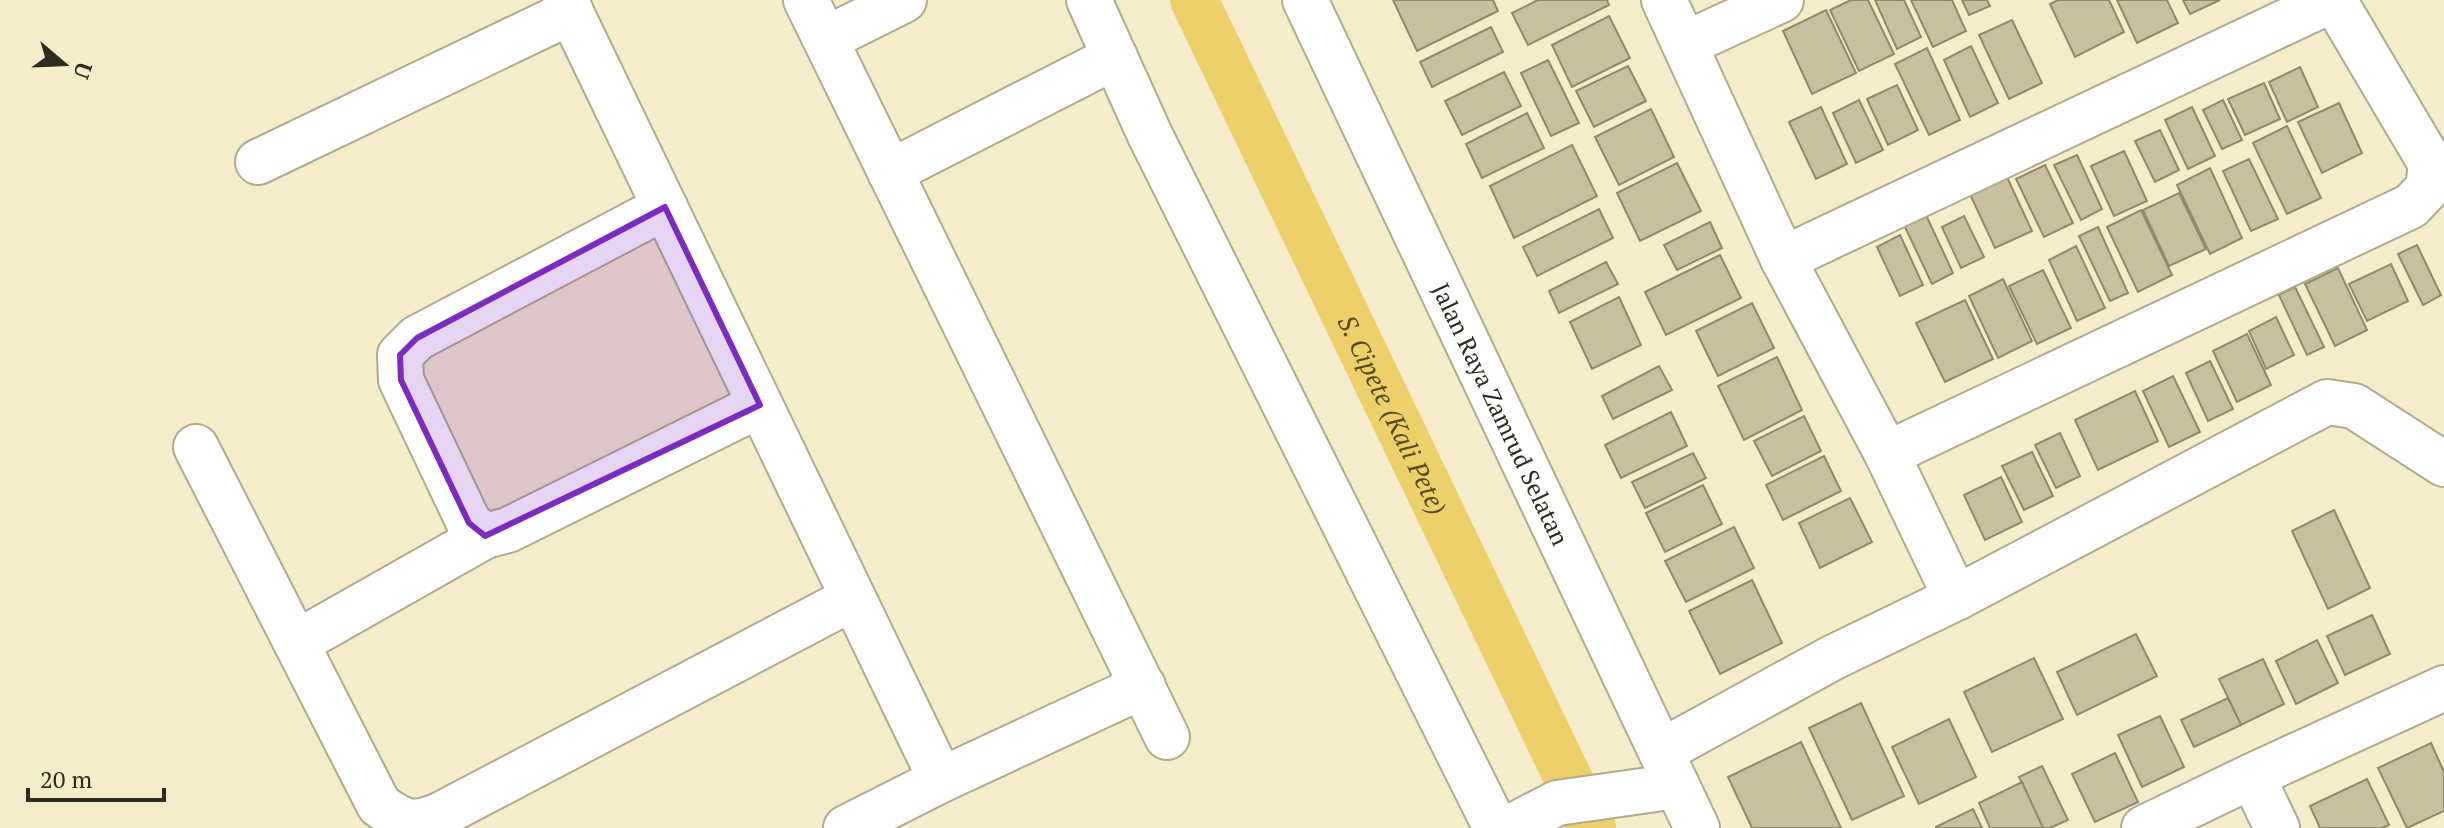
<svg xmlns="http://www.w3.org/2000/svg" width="2444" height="828" font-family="'PT Serif',serif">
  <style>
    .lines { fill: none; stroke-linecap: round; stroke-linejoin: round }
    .canal { stroke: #edd069; stroke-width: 48 }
    .building { fill: #c7bfa0; stroke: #92896c; stroke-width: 2 }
    .minor-casing { stroke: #b3aa8d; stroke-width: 48 }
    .minor { stroke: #fff; stroke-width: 44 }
    .marked { fill: #7b2cbf; fill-opacity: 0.2; stroke: #7b2cbf; stroke-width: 6; stroke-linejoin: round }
    .labels { text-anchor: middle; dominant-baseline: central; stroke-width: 8; stroke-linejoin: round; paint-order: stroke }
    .street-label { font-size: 24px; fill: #2e2b1f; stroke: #f5eccc }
    .water-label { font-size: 26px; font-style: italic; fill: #564a1f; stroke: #f5eccc }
  </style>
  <rect width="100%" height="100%" fill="#f5eccc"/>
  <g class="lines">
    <path class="canal" id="s1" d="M1194,0L1592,828"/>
  </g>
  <g class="building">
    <polygon points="1393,0 1493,0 1498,11 1417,51"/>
    <polygon points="1538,0 1607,0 1609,5 1528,45 1512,13"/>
    <polygon points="1851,0 1868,0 1894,54 1859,71 1830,10"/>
    <polygon points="1875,0 1904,0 1921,37 1897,49"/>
    <polygon points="1911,0 1952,0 1966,31 1933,47"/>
    <polygon points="1962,0 1987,0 1990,6 1969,15"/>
    <polygon points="2058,0 2109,0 2124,32 2075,57 2050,4"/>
    <polygon points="2117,0 2167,0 2178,23 2137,43"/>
    <polygon points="2183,0 2220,0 2190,14"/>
    <polygon points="1826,10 1856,73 1812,94 1783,31"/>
    <polygon points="1609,16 1630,58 1572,87 1552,45"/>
    <polygon points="2012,20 2042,83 2009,99 1979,35"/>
    <polygon points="1491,27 1503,52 1432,87 1420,62"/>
    <polygon points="1971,46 1998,103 1970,117 1944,60"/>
    <polygon points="1927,48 1960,120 1929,135 1895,64"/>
    <polygon points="1548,60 1579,123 1551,136 1521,73"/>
    <polygon points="1628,66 1646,101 1594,127 1576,91"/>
    <polygon points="2300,67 2318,107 2287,122 2269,82"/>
    <polygon points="1504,72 1521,106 1462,135 1445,101"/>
    <polygon points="2264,83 2280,119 2245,135 2228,99"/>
    <polygon points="1897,85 1918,130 1888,145 1867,99"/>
    <polygon points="1859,100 1883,150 1856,163 1833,113"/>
    <polygon points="2223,100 2242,140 2222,149 2203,110"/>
    <polygon points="2339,103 2362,153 2322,173 2298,122"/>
    <polygon points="1821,107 1847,164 1816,179 1789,122"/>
    <polygon points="2192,107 2215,156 2188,169 2165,120"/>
    <polygon points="1651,109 1674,157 1619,185 1595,137"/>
    <polygon points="1527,113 1544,148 1482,178 1466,144"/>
    <polygon points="2287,126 2321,198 2287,214 2253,143"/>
    <polygon points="2160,130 2179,170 2155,182 2135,141"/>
    <polygon points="1572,145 1597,196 1514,238 1490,186"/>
    <polygon points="2124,151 2147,201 2114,216 2091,166"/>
    <polygon points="2077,155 2102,209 2081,220 2054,165"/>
    <polygon points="2249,159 2278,219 2251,231 2223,171"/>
    <polygon points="1677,163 1701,211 1640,241 1617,193"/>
    <polygon points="2045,165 2073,223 2044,237 2016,179"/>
    <polygon points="2210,168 2242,238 2210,254 2177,185"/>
    <polygon points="2006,175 2032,231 1995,248 1969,192"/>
    <polygon points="2179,193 2206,249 2169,266 2143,210"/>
    <polygon points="1599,209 1613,238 1537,276 1523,247"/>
    <polygon points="2141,210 2172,275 2138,292 2107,227"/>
    <polygon points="1926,215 1953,273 1932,284 1904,225"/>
    <polygon points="1964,216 1984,257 1961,268 1942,227"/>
    <polygon points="1710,222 1722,248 1677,270 1664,245"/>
    <polygon points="2098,227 2128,293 2110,301 2079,236"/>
    <polygon points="1900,235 1923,285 1900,296 1877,247"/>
    <polygon points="2417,245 2441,295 2423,305 2398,254"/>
    <polygon points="2076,246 2105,308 2077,321 2049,260"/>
    <polygon points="1720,255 1741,298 1666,335 1645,292"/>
    <polygon points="1606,262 1618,284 1559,313 1549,291"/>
    <polygon points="2391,264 2408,301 2367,321 2349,284"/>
    <polygon points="2338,268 2367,330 2335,346 2305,284"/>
    <polygon points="2043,270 2071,328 2037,344 2009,286"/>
    <polygon points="2003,279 2032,341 1998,358 1969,296"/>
    <polygon points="2295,287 2324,347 2307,355 2279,295"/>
    <polygon points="1619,297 1641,345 1592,369 1570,322"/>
    <polygon points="1965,300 1993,359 1945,382 1916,323"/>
    <polygon points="1752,303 1774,348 1718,376 1696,331"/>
    <polygon points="2276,317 2294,355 2266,369 2249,331"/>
    <polygon points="2247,334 2271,385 2237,402 2213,351"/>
    <polygon points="1777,357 1802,410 1744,440 1718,386"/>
    <polygon points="2210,361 2233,409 2208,421 2186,373"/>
    <polygon points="1659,366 1672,390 1613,419 1602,396"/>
    <polygon points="2173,376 2200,432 2169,447 2143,391"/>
    <polygon points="2135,391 2158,441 2098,470 2075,420"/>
    <polygon points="1671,412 1687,446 1621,478 1605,445"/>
    <polygon points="1804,416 1821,451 1772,476 1754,441"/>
    <polygon points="2060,433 2080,476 2056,488 2035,445"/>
    <polygon points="2032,452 2053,496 2024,510 2002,466"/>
    <polygon points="1693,453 1706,478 1645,508 1632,482"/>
    <polygon points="1824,456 1841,491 1783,520 1766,485"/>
    <polygon points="2001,477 2022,522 1985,540 1964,495"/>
    <polygon points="1703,485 1722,524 1665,552 1646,513"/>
    <polygon points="1850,498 1872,542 1820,568 1799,523"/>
    <polygon points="2334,510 2370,588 2328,609 2292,531"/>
    <polygon points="1734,527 1754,568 1686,602 1665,561"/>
    <polygon points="1752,580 1782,643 1720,674 1689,611"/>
    <polygon points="2372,615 2390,654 2345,675 2327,636"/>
    <polygon points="2136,634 2157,676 2077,715 2057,672"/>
    <polygon points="2317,640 2338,683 2296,704 2276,661"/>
    <polygon points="2034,658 2063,719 1992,752 1964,692"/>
    <polygon points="2263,659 2284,704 2241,725 2219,679"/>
    <polygon points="2228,698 2241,725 2194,747 2181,720"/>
    <polygon points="1861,703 1904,796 1852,820 1809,728"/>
    <polygon points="2160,716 2184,767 2142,787 2118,735"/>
    <polygon points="1949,719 1976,777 1919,804 1892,747"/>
    <polygon points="1801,742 1841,828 1752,828 1728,777"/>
    <polygon points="2431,743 2444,772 2444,811 2407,828 2378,768"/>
    <polygon points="2115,753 2138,802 2095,822 2072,774"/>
    <polygon points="2042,766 2068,820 2050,828 2043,828 2019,777"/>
    <polygon points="2367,779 2389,825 2382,828 2320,828 2310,806"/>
    <polygon points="2022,782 2043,828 1990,828 1979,803"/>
    <polygon points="1973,809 1982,828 1936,828 1936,827"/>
  </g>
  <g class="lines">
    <defs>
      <g id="minor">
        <polyline points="565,0 941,780"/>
        <polyline points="806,0 1167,737"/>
        <polyline points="1089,0 1150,135 1496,828"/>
        <path id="s2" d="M1305,0L1697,828"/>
        <polyline points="1664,0 1783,259 1887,454 1956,598"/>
        <polyline points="826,39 904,0"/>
        <polyline points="1685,44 1781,0"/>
        <polyline points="258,162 571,12"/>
        <polyline points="890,172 1115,57"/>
        <polyline points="665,207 417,338 400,355 401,380 469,523 485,536 508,530 760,405"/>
        <polyline points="1783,259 2332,0"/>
        <path d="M196,447L379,805C404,823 413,827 442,814L853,598"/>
        <polyline points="1887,454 2411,206 2428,188 2431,164 2334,0"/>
        <polyline points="296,643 485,536"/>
        <polyline points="1662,751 1832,658 1956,598 2327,402 2354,406 2444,464"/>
        <polyline points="2252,776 2444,688"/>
        <polyline points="846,828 941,780 1143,686"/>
        <polyline points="1509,828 1557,803 1677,786"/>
        <polyline points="2144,828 2252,776 2277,828"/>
      </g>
    </defs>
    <use href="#minor" class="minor-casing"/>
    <use href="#minor" class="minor"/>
  </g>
  <path class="marked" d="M665,207L760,405L485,536L469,523L401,380L400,355L417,338Z"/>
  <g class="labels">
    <g class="street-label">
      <text stroke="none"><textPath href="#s2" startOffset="458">Jalan Raya Zamrud Selatan</textPath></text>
    </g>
    <g class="water-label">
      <text stroke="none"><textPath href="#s1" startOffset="460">S. Cipete (Kali Pete)</textPath></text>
    </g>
  </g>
  <g transform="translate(64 64) rotate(109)" stroke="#f5eccc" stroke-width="6" paint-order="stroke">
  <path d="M0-6L14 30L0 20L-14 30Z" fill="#2e2b1f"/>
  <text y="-12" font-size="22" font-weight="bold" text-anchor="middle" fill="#2e2b1f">U</text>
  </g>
  <path d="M28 788v12h136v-12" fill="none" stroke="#2e2b1f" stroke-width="4"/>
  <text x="40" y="788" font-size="24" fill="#2e2b1f" stroke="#f5eccc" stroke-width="6" paint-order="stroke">20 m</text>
</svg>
